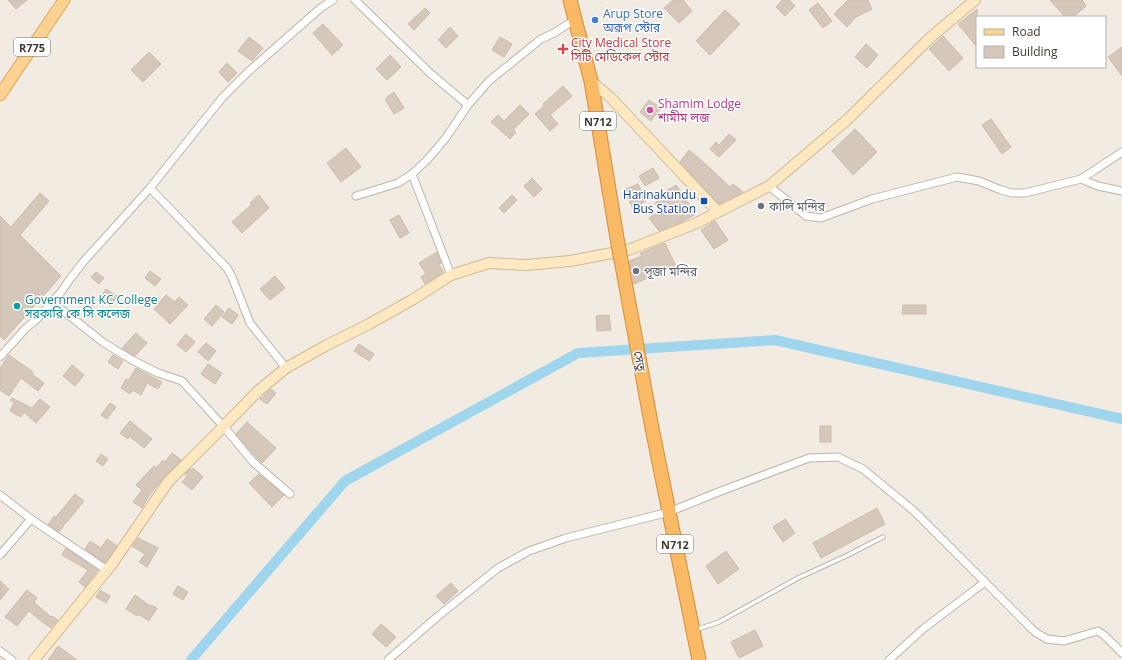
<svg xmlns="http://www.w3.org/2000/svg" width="1122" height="660" font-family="'Open Sans','Noto Sans Bengali',sans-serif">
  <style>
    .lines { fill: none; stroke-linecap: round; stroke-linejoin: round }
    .canal { stroke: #9fd5ed; stroke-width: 10 }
    .building { fill: #d5c8bb; stroke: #ccbcac }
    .lane-casing { stroke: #beb5a9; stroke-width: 5.5 }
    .street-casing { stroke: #beb5a9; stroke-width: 9 }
    .secondary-casing { stroke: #d0ba93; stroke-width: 12 }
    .primary-casing { stroke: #dfad62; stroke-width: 13 }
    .highway-casing { stroke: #d78c36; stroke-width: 15 }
    .lane { stroke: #fff; stroke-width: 3.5 }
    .street { stroke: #fff; stroke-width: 7 }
    .secondary { stroke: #fde8c1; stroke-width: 10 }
    .primary { stroke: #fbd291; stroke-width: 11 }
    .highway { stroke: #f9b965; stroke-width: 13 }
    .highway-bridge-casing { stroke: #d78c36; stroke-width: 15; stroke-linecap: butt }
    .highway-bridge { stroke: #f9b965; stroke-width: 13 }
    .shop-dot { fill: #3f7fe0; stroke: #fff; stroke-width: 1.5 }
    .health-dot { fill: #e0444e; stroke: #fff; stroke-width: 1.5 }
    .hotel-dot { fill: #d1479c; stroke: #fff; stroke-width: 1.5 }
    .transit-dot { fill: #1a4fb4; stroke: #fff; stroke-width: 1.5 }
    .worship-dot { fill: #6b7280; stroke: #fff; stroke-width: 1.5 }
    .culture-dot { fill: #0f9aa8; stroke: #fff; stroke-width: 1.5 }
    .labels { text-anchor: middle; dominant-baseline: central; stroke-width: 3; stroke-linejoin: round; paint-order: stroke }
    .shield { fill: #fff; stroke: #7b7670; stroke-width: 1 }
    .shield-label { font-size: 11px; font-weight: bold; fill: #423b33 }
    .shop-label { font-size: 12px; fill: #366cbe; stroke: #fff; text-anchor: start }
    .health-label { font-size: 12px; fill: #be3a42; stroke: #fff; text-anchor: start }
    .hotel-label { font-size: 12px; fill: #b23c85; stroke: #fff; text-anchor: start }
    .transit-label { font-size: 12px; fill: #164399; stroke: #fff; text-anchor: end }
    .worship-label { font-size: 12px; fill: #5b616d; stroke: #fff; text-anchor: start }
    .culture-label { font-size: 12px; fill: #0d838f; stroke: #fff; text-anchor: start }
    .street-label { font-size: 12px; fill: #423b33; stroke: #fff }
  </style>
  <rect width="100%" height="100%" fill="#f1ebe2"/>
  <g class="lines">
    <polyline class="canal" points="191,660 345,481 578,353 775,340 1122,419"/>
  </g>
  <g class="building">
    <polygon points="8,0 27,0 16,9"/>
    <polygon points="673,0 683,0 692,11 679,23 664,8"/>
    <polygon points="782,0 789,0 795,6 785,16 776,7"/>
    <polygon points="848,0 868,0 872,9 856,17 847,27 834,14"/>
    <polygon points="1050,0 1082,0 1086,6 1073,17 1065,17"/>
    <polygon points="818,3 832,21 823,28 809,10"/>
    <polygon points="425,8 430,13 414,30 408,24"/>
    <polygon points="977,9 977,47 958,24"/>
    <polygon points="725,10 740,24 710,55 696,41"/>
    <polygon points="323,24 343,45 332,55 313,33"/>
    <polygon points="450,27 458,36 446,48 438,40"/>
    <polygon points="943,36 963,58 949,71 929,49"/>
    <polygon points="249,37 263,48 252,61 238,51"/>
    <polygon points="500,37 512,44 504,57 492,50"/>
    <polygon points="866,44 878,55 867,68 855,57"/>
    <polygon points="1122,47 1122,76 1108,57"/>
    <polygon points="149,52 161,64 143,82 131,70"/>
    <polygon points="390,55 401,67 387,80 376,69"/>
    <polygon points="227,63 237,73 228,82 219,72"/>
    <polygon points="563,86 572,96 550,115 558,124 550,131 535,114 544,106 543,104"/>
    <polygon points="394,92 404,108 394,114 386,101 386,98"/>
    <polygon points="649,100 661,108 651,121 640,112"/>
    <polygon points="520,105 529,114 513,130 516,132 510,139 491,122 498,115 504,121"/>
    <polygon points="991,119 1011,147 1002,154 982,125"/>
    <polygon points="855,129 877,152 853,175 832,151"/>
    <polygon points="729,134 736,140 719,157 710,149 716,142 719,145"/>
    <polygon points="346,148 361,167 341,182 327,163"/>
    <polygon points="689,150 701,160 730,187 733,184 743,192 719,204 680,162"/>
    <polygon points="653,168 659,178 645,186 639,176"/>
    <polygon points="532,178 542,189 534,197 524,186"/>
    <polygon points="638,184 646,201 633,208 624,190"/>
    <polygon points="676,185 696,214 680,223 659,231 649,218 660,211 655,203 668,194 666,191"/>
    <polygon points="40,193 49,201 20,235 61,276 4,340 0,336 0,216 11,227"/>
    <polygon points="259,195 269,208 242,233 232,222 252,204 250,203"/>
    <polygon points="512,195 517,200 504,213 499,208"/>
    <polygon points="399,215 409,233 400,238 390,220"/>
    <polygon points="715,221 728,240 714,249 701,230"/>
    <polygon points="665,243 676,266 634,284 629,261 642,256 640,253"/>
    <polygon points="437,252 441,263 439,264 443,272 425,284 421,277 426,274 419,263"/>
    <polygon points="150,271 161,279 155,286 145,278"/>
    <polygon points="96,272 104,278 99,284 91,277"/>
    <polygon points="275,276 285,288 270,300 260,289"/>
    <polygon points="106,289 117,296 111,306 100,298"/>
    <polygon points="166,295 175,302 179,297 188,305 170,324 154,309"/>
    <polygon points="216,305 224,312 212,326 204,319"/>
    <polygon points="903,305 926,305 926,314 902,314"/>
    <polygon points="229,308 238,315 232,324 222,317"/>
    <polygon points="609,315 611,330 597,331 596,316"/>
    <polygon points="136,333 147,343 135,356 122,348"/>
    <polygon points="186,334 195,342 186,352 177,345"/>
    <polygon points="206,343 216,351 208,361 198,352"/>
    <polygon points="359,344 374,354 369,361 354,351"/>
    <polygon points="9,355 33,372 32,374 44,383 38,391 21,378 9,396 0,390 0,368"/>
    <polygon points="113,355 123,361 118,369 108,362"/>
    <polygon points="208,364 222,373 215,384 201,374"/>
    <polygon points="72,365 84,375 75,386 63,376"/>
    <polygon points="136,368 162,382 158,389 147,383 141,395 132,390 130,394 121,388 126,379 129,380"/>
    <polygon points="271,389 276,393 267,404 260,399"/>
    <polygon points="12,398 32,408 40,399 50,407 36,423 24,412 21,417 10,411 14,403 10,400"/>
    <polygon points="110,403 116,407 107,419 101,415"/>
    <polygon points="130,421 152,439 144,448 129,436 128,439 120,433"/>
    <polygon points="247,422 276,448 262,463 257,458 236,434"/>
    <rect x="820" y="426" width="11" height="16"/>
    <polygon points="172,453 181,460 163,478 148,497 142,508 133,502 142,490 136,485 154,466 156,468 163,460 165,462"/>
    <polygon points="101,454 108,459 103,466 96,461"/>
    <polygon points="193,468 203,477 192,490 182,482 187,476 185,474 190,469 192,470"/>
    <polygon points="259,474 284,495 272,507 249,483"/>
    <polygon points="75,494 84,501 67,522 66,522 59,532 48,525 54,516 56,517"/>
    <polygon points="877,508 885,524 821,558 813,543"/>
    <polygon points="785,519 795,533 783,542 773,527"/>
    <polygon points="138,538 158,548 147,567 139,562 145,554 132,546"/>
    <polygon points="107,539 117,546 105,563 85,549 90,541 101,548"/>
    <polygon points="66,548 98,570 85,587 79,582 88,570 62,555"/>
    <polygon points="726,551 739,569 718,584 706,566"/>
    <polygon points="0,581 9,589 0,600"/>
    <polygon points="451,583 458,591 444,604 436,596"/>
    <polygon points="178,586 188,592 183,600 173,594"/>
    <polygon points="27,590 37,598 34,602 51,617 52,616 58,620 51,628 41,621 29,611 17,626 5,617"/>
    <polygon points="100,590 110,596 106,603 96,597"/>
    <polygon points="135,595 150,606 151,605 157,608 149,621 138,614 137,616 126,609"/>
    <polygon points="381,624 396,637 386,647 372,634"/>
    <polygon points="755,630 763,646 739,658 731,642"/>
    <polygon points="58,646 77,660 48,660"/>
  </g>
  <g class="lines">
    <defs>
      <polyline id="lane" points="695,630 719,622 798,578 846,556 883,537"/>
      <g id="street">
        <polyline points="355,0 430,73 468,105"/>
        <polyline points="412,174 451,275"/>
        <polyline points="1081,179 1098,186 1122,191"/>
        <polyline points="769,186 806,216 821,218 872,199 957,177 979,181 1001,190 1012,193 1025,193 1081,179 1122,152"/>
        <polyline points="150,188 227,268 232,277 250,323 286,368"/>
        <polyline points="356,196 398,183 412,174 427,160 445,139 468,105 489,81 541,39 554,33 568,24 575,21"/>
        <polyline points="52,302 61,292 70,279 84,261 150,188 222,98 249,71 307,20 322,7 333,0"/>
        <polyline points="0,357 25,329 37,319 52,302 104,343 132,360 158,373 182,381 224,427 253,462 290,494"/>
        <polyline points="0,495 31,519 107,570"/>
        <polyline points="0,555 31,519"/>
        <polyline points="0,651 12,660"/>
        <polyline points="388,660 437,617 498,568 529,551 566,538 669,512 721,491 809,458 838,457 863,469 915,512 1035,632 1047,639 1064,641 1098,631 1105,636 1122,653"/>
        <polyline points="889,660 923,629 985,582"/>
      </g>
      <g id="secondary">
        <polyline points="591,81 611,98 718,212 769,186 848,119 931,37 975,0"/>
        <polyline points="34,660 112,564 168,482 222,428 258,391 286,368 325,346 369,324 412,300 451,275 489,263 526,265 570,261 628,250 697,223 718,212"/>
      </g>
      <polyline id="primary" points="0,95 64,0"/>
      <g id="highway">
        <polyline points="570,0 591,81 618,244"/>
        <polyline points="621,260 652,428 699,660"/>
      </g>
    </defs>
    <use href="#lane" class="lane-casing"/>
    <use href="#street" class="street-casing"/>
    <use href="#secondary" class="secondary-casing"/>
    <use href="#primary" class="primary-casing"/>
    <use href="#highway" class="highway-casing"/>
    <use href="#lane" class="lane"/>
    <use href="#street" class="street"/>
    <use href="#secondary" class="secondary"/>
    <use href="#primary" class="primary"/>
    <use href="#highway" class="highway"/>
    <defs>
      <polyline id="highway-bridge" points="618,244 621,260"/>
    </defs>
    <use href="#highway-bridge" class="highway-bridge-casing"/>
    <use href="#highway-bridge" class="highway-bridge"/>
  </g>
  <circle class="shop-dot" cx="595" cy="20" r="4"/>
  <path class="health-dot" d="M561 43h4v4h4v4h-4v4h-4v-4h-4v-4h4z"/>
  <circle class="hotel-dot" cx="650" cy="110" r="4"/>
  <rect class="transit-dot" x="700" y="197" width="8" height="8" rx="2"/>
  <g class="worship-dot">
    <circle cx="761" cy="206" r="4"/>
    <circle cx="636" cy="271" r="4"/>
  </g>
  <circle class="culture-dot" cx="17" cy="306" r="4"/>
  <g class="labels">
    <g class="shield">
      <rect x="14" y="38" width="36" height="18" rx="3"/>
      <rect x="580" y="112" width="36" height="18" rx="3"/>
      <rect x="657" y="535" width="36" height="18" rx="3"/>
    </g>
    <g class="shield-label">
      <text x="32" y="47">R775</text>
      <text x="598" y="121">N712</text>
      <text x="675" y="544">N712</text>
    </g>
    <g class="shop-label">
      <text x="603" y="13">Arup Store<tspan x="603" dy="14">অরূপ স্টোর</tspan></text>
    </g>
    <g class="health-label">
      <text x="571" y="42">City Medical Store<tspan x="571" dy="14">সিটি মেডিকেল স্টোর</tspan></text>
    </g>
    <g class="hotel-label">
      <text x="658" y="103">Shamim Lodge<tspan x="658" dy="14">শামীম লজ</tspan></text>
    </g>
    <g class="transit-label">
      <text x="696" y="194">Harinakundu<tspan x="696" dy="14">Bus Station</tspan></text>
    </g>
    <g class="worship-label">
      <text x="769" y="206">কালি মন্দির</text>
      <text x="644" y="271">পূজা মন্দির</text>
    </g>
    <g class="culture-label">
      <text x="25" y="299">Government KC College<tspan x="25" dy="14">সরকারি কে সি কলেজ</tspan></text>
    </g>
    <g class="street-label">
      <text transform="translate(640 361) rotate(80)">সেতু</text>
    </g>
  </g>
  <rect x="976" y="16" width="130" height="52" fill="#ffffff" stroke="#b3b1ad"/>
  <rect x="984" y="29" width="20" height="6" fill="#fbd291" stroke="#b3b1ad"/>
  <text x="1012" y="36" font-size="12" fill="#423b33">Road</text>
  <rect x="984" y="46" width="20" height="12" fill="#d5c8bb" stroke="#b3b1ad"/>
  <text x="1012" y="56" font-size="12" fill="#423b33">Building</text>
</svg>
